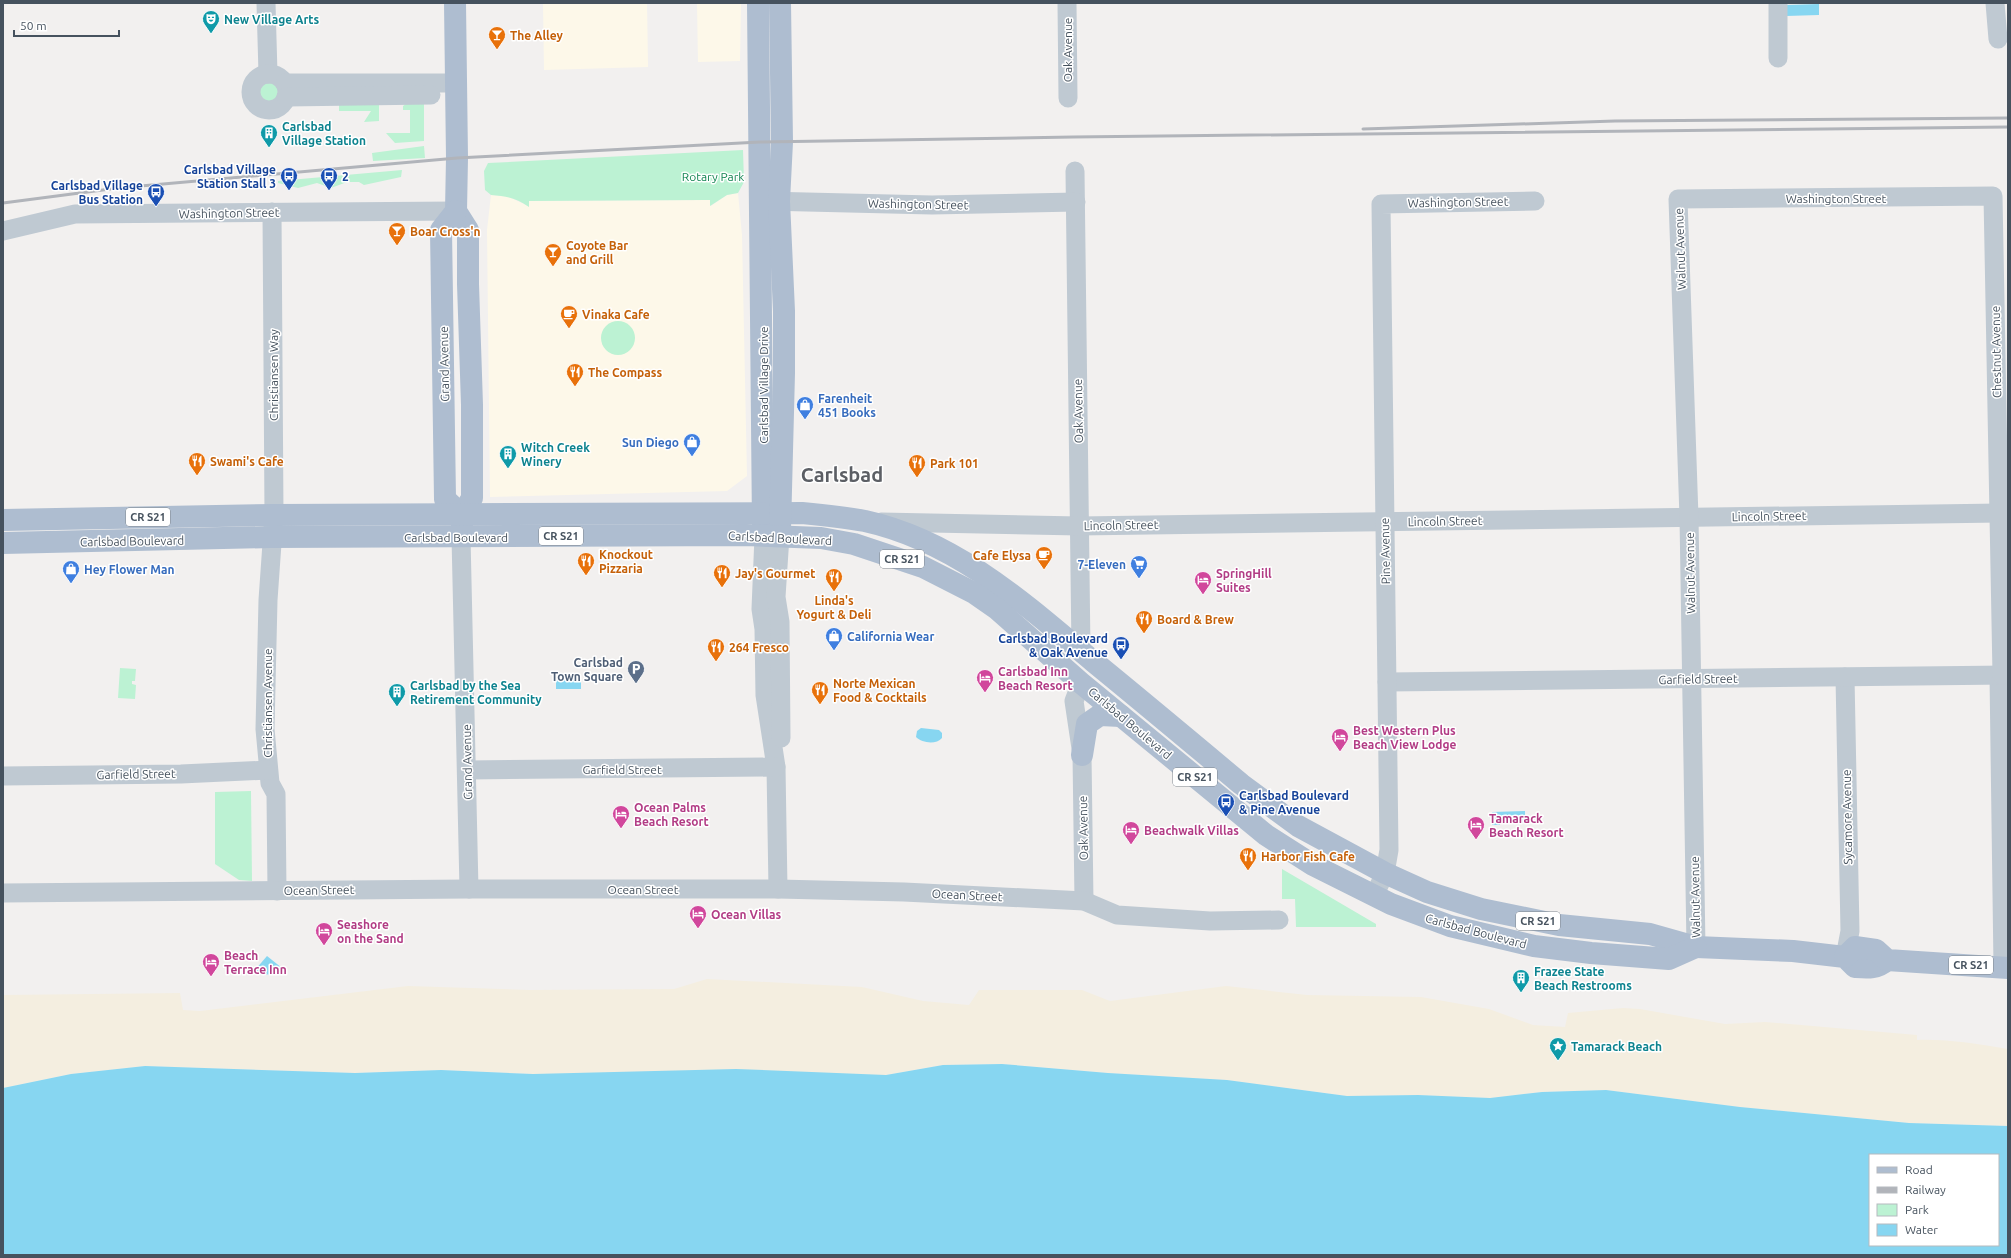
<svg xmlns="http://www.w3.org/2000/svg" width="2011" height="1258" font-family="Ubuntu,sans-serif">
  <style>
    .commercial { fill: #fdf8e9 }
    .green { fill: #bcf2d3 }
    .sand { fill: #f4eee0 }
    .water { fill: #87d6f1; fill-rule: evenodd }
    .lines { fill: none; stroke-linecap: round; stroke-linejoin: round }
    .minor { stroke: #bfc9d2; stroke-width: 19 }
    .major { stroke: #aebdd0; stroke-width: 22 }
    .rail { stroke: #b1b4ba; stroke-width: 3 }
    .labels { text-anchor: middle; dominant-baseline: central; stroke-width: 3; stroke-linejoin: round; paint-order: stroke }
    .shield { fill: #fff; stroke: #7e868e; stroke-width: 1 }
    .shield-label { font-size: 11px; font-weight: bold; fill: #46525e }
    .culture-label { font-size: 12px; font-weight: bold; fill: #0d838f; stroke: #fff; text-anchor: start }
    .food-label { font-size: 12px; font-weight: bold; fill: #c56008; stroke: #fff; text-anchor: start }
    .street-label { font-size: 12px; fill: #46525e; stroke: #fff }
    .transit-label { font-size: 12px; font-weight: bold; fill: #164399; stroke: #fff; text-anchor: end }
    .park-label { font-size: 12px; fill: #128451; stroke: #fff }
    .shop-label { font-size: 12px; font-weight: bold; fill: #366cbe; stroke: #fff; text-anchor: start }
    .hotel-label { font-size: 12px; font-weight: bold; fill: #b23c85; stroke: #fff; text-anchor: start }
    .service-label { font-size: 12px; font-weight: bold; fill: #4e5e75; stroke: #fff; text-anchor: end }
    .town-label { font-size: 20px; font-weight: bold; fill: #5c5f65; stroke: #fff }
  </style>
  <rect width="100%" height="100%" fill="#f2f0ef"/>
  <g class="commercial">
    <polygon points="543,3 647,3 648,67 544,70"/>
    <polygon points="697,3 741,3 740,61 698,62"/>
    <polygon points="738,193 742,235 747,476 727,491 490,497 487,230 491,195 507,196 528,206 529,201 706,200 710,200 711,206 727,195"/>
  </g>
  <g class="green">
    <circle cx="269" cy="92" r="10"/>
    <polygon points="406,104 424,104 424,141 395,143 386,133 410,133 410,110 403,110 403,106"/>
    <polygon points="339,105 379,105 379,121 364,122 371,111 339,111"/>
    <polygon points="424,146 425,158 373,161 372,153"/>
    <path d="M743,150L744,182L738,193L727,195L710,206V200H706L529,201V207C516,198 506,196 491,195L485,190L484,171L488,163Z"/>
    <polygon points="402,170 401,177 364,185 359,182 347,182 331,188 317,183 298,188 278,183 278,181"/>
    <circle cx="618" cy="338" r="17"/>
    <polygon points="120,668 136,669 135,681 132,681 132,684 136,685 135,699 118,698"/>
    <polygon points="251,791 252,881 239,880 215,864 215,792"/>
    <polygon points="1282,869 1376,924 1376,927 1296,927 1295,899 1282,899"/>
  </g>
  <path class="sand" d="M707,979L862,987L923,1001L969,1005L979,990H1082L1110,1001L1226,986L1307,995L1421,997L1489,1009L1533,1025L1565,1027L1568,1013L1623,1008L1640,1009L1725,1024L1765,1022L1917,1035V1040C1948,1039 1977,1044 2008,1049V1126L1909,1123L1740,1107L1606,1090L1542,1092L1490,1098L1418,1095L1347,1096L1227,1080L1108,1073L1002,1064L943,1065L886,1075L533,1074L441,1070L355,1073L145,1066L71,1074L3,1088V995L180,993L183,1010L200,1011L408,986L529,990L674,989Z"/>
  <g class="water">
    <polygon points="1819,4 1819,15 1786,16 1786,5"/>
    <rect x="556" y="676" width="25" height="13"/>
    <path d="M921,728L939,730L942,733V738C936,745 922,743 916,737L917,731Z"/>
    <polygon points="1525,811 1525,823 1500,823 1500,825 1492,825 1492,812"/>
    <polygon points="267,956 282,968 277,974 255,975 255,970"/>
    <path d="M1002,1064L1108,1073L1227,1080L1347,1096L1418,1095L1490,1098L1542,1092L1606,1090L1740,1107L1909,1123L2008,1126V1255H3V1088L71,1074L145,1066L355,1073L441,1070L533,1074L736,1069L886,1075L943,1065ZM1870,1155H1998V1245H1870Z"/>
  </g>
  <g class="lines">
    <g class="minor">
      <polyline points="266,3 268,74"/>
      <polyline points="1067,3 1068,98"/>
      <polyline points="1778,3 1778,58"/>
      <polyline points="1995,3 1998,39"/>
      <circle cx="269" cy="92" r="18"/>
      <polyline points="285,83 455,83"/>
      <polyline points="286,97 431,95"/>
      <polyline points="1075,171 1081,651"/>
      <polyline points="765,201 932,205 1076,202"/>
      <polyline points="272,212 274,515 268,600 265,729 270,783 276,794 277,891"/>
      <polyline points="3,231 75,214 456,211"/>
      <polyline points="881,522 1079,526 2000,513"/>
      <polyline points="764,536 761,609 764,629 765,695 776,767 778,889"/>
      <polyline points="780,536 776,597 780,622 781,738"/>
      <polyline points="461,537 469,889"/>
      <polyline points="1999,675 2003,967"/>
      <polyline points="1845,677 1850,931 1845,957"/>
      <polyline points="1387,682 2008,675"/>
      <polyline points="1081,683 1074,701 1082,755 1084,901"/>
      <polyline points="467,770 776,767"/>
      <polyline points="3,776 181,774 268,770"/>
      <polyline points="3,893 469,889 778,889 904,892 1084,901 1117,915 1210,921 1279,920"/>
      <polyline points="1374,896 1385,873 1389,850 1381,204 1535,201"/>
      <polyline points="1696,947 1689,517 1678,199 1993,196 2002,675"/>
    </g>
    <g class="major">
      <polyline points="455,3 457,158 456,211 468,230 468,284 472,405 472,498 462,515 462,526"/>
      <polyline points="758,3 763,528"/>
      <path d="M456,211L441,230C443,320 443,409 445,499L462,515"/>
      <path d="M3,520L274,515L802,513C823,515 844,517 865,521C956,541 1025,604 1094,662C1143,702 1192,743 1241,784L1298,826L1385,873L1427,892L1481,909L1559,925L1650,934L1696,947L1793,951L1845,957L1855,967C1868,968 1877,969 1887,960"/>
      <polyline points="780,529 784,373 784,311 779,201 782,142 780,3"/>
      <polyline points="3,543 271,537 746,535 821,538 854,544 923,567 974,593 997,609 1081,683 1266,835 1313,865 1391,904 1450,926 1534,946 1591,953 1669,959 1696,947"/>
      <polyline points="1082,755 1087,724 1100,715 1121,716"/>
      <polyline points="1845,957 1855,947 1876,950 1887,960 2008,968"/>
    </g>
    <g class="rail">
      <polyline points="1363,129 1615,121 2008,118"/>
      <polyline points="3,203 118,188 457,158 760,142 1073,137 2008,127"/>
    </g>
  </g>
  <defs>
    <symbol id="theatre-pin" viewBox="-11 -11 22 30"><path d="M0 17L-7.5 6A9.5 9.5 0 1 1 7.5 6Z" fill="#0f9aa8" stroke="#fff"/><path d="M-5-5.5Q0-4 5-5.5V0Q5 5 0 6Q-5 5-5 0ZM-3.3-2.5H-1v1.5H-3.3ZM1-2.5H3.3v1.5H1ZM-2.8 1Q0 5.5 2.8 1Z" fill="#fff"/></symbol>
    <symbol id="bar-pin" viewBox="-11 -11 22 30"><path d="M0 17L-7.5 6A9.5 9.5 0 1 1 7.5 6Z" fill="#e8710a" stroke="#fff"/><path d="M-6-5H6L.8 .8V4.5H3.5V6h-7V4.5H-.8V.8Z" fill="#fff"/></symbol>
    <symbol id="building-pin" viewBox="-11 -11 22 30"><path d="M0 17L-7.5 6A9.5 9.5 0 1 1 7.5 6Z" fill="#0f9aa8" stroke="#fff"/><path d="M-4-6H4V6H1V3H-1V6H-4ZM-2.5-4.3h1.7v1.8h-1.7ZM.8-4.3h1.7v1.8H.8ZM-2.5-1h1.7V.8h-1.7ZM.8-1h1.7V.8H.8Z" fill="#fff"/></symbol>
    <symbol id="bus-pin" viewBox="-11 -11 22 30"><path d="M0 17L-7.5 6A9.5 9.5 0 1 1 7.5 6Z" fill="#1a4fb4" stroke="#fff"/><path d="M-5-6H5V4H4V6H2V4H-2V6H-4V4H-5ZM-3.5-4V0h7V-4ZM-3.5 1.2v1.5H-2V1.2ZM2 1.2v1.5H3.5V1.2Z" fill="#fff"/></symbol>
    <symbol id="cafe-pin" viewBox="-11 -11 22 30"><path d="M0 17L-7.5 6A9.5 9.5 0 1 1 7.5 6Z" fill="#e8710a" stroke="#fff"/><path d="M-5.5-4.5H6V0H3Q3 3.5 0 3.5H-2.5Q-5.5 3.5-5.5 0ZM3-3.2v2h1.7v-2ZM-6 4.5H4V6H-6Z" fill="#fff"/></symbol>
    <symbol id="restaurant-pin" viewBox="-11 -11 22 30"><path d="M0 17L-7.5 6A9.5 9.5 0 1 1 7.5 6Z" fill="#e8710a" stroke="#fff"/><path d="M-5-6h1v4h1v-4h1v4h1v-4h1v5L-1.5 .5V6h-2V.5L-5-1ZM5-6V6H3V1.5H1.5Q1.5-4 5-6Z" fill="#fff"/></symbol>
    <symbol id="shop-pin" viewBox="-11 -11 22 30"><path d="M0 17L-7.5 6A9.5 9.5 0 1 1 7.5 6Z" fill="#3f7fe0" stroke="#fff"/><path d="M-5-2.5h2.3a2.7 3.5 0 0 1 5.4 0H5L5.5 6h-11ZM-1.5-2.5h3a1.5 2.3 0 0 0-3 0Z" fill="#fff"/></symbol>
    <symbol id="supermarket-pin" viewBox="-11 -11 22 30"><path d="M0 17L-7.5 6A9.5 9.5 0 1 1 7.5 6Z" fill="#3f7fe0" stroke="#fff"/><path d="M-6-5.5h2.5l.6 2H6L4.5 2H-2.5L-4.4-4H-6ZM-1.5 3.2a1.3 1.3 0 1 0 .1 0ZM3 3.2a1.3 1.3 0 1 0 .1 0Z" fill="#fff"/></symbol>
    <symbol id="hotel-pin" viewBox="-11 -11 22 30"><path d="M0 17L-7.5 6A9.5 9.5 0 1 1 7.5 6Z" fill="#d1479c" stroke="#fff"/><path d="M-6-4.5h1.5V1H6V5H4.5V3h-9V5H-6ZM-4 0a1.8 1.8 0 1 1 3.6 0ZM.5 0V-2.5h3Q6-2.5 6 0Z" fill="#fff"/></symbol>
    <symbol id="parking-pin" viewBox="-11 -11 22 30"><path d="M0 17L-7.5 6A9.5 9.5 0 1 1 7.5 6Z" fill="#5c6f8a" stroke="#fff"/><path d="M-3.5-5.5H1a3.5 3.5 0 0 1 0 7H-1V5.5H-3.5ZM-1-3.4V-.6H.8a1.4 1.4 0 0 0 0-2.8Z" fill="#fff"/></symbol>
    <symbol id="sight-pin" viewBox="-11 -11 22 30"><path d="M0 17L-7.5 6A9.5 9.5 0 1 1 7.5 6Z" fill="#0f9aa8" stroke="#fff"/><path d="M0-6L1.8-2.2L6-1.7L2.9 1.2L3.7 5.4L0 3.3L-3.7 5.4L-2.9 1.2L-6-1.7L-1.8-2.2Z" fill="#fff"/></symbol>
  </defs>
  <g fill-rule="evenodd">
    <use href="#theatre-pin" x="201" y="9" width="20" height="27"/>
    <use href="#bar-pin" x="487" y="25" width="20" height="27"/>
    <use href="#building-pin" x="259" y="123" width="20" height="27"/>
    <use href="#bus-pin" x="279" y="166" width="20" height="27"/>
    <use href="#bus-pin" x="319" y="166" width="20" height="27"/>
    <use href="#bus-pin" x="146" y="182" width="20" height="27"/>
    <use href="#bar-pin" x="387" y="221" width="20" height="27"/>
    <use href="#bar-pin" x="543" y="242" width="20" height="27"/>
    <use href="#cafe-pin" x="559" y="304" width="20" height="27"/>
    <use href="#restaurant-pin" x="565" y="362" width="20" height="27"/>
    <use href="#shop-pin" x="795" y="395" width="20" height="27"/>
    <use href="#shop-pin" x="682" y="432" width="20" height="27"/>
    <use href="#building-pin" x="498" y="444" width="20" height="27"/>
    <use href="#restaurant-pin" x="187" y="451" width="20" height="27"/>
    <use href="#restaurant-pin" x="907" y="453" width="20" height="27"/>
    <use href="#cafe-pin" x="1034" y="545" width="20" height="27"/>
    <use href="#restaurant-pin" x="576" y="551" width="20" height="27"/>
    <use href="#supermarket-pin" x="1129" y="554" width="20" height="27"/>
    <use href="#shop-pin" x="61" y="559" width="20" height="27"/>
    <use href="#restaurant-pin" x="712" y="563" width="20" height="27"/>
    <use href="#restaurant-pin" x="824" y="567" width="20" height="27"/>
    <use href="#hotel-pin" x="1193" y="570" width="20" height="27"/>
    <use href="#restaurant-pin" x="1134" y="609" width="20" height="27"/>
    <use href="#shop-pin" x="824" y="626" width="20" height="27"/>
    <use href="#bus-pin" x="1111" y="635" width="20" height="27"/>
    <use href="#restaurant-pin" x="706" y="637" width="20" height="27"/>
    <use href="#parking-pin" x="626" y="659" width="20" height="27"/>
    <use href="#hotel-pin" x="975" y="668" width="20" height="27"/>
    <use href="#restaurant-pin" x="810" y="680" width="20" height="27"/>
    <use href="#building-pin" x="387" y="682" width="20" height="27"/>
    <use href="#hotel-pin" x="1330" y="727" width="20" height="27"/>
    <use href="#bus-pin" x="1216" y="792" width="20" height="27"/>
    <use href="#hotel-pin" x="611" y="804" width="20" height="27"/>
    <use href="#hotel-pin" x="1466" y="815" width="20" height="27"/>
    <use href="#hotel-pin" x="1121" y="820" width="20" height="27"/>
    <use href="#restaurant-pin" x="1238" y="846" width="20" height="27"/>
    <use href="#hotel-pin" x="688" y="904" width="20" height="27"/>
    <use href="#hotel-pin" x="314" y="921" width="20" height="27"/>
    <use href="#hotel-pin" x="201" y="952" width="20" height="27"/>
    <use href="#building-pin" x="1511" y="968" width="20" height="27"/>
    <use href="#sight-pin" x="1548" y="1036" width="20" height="27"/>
  </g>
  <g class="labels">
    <g class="shield">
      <rect x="126" y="508" width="44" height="18" rx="3"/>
      <rect x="539" y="527" width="44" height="18" rx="3"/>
      <rect x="880" y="550" width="44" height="18" rx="3"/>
      <rect x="1173" y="768" width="44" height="18" rx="3"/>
      <rect x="1516" y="912" width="44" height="18" rx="3"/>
      <rect x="1949" y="956" width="44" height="18" rx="3"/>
    </g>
    <g class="shield-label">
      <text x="148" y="517">CR S21</text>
      <text x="561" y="536">CR S21</text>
      <text x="902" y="559">CR S21</text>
      <text x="1195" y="777">CR S21</text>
      <text x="1538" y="921">CR S21</text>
      <text x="1971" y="965">CR S21</text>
    </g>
    <g class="culture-label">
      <text x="224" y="19">New Village Arts</text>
      <text x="282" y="126">Carlsbad<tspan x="282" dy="14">Village Station</tspan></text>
      <text x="521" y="447">Witch Creek<tspan x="521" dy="14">Winery</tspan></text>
      <text x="410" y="685">Carlsbad by the Sea<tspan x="410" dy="14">Retirement Community</tspan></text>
      <text x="1534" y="971">Frazee State<tspan x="1534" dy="14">Beach Restrooms</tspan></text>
      <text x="1571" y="1046">Tamarack Beach</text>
    </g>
    <g class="food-label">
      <text x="510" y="35">The Alley</text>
      <text x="410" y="231">Boar Cross'n</text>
      <text x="566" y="245">Coyote Bar<tspan x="566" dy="14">and Grill</tspan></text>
      <text x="582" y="314">Vinaka Cafe</text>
      <text x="588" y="372">The Compass</text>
      <text x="210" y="461">Swami's Cafe</text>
      <text x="930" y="463">Park 101</text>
      <text x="599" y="554">Knockout<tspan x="599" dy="14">Pizzaria</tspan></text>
      <text x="1031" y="555" text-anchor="end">Cafe Elysa</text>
      <text x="735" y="573">Jay's Gourmet</text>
      <text x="834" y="600" text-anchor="middle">Linda's<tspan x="834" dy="14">Yogurt &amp; Deli</tspan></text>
      <text x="1157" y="619">Board &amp; Brew</text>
      <text x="729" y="647">264 Fresco</text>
      <text x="833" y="683">Norte Mexican<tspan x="833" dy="14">Food &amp; Cocktails</tspan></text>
      <text x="1261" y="856">Harbor Fish Cafe</text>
    </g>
    <g class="street-label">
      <text transform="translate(1067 50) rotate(-90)">Oak Avenue</text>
      <text x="1836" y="198">Washington Street</text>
      <text transform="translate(1458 202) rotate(-1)">Washington Street</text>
      <text transform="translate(918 204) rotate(1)">Washington Street</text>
      <text transform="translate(229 213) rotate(-1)">Washington Street</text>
      <text transform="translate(1680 249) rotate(-92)">Walnut Avenue</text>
      <text transform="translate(1996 352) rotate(-91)">Chestnut Avenue</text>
      <text transform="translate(444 364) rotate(-91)">Grand Avenue</text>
      <text transform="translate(273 375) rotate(-90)">Christiansen Way</text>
      <text transform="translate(763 385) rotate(-90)">Carlsbad Village Drive</text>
      <text transform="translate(1078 411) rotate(-91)">Oak Avenue</text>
      <text transform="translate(1769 516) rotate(-1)">Lincoln Street</text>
      <text transform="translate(1445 521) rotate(-1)">Lincoln Street</text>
      <text transform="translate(1121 525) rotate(-1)">Lincoln Street</text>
      <text x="456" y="537">Carlsbad Boulevard</text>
      <text transform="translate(780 538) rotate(3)">Carlsbad Boulevard</text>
      <text transform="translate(132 541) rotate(-1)">Carlsbad Boulevard</text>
      <text transform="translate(1385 551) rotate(-91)">Pine Avenue</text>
      <text transform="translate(1690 573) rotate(-91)">Walnut Avenue</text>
      <text transform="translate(1698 679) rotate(-1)">Garfield Street</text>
      <text transform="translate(267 703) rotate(-90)">Christiansen Avenue</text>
      <text transform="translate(1130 723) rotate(40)">Carlsbad Boulevard</text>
      <text transform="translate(467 762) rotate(-91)">Grand Avenue</text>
      <text x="622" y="769">Garfield Street</text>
      <text transform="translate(136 774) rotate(-1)">Garfield Street</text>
      <text transform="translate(1847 817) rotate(-91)">Sycamore Avenue</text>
      <text transform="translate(1083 828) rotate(-91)">Oak Avenue</text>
      <text x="643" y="889">Ocean Street</text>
      <text transform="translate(319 890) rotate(-1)">Ocean Street</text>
      <text transform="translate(967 895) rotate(3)">Ocean Street</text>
      <text transform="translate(1695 897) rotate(-91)">Walnut Avenue</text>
      <text transform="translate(1476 931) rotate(15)">Carlsbad Boulevard</text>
    </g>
    <g class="transit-label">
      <text x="276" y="169">Carlsbad Village<tspan x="276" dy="14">Station Stall 3</tspan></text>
      <text x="342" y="176" text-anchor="start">2</text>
      <text x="143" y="185">Carlsbad Village<tspan x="143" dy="14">Bus Station</tspan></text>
      <text x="1108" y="638">Carlsbad Boulevard<tspan x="1108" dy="14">&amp; Oak Avenue</tspan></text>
      <text x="1239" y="795" text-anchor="start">Carlsbad Boulevard<tspan x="1239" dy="14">&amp; Pine Avenue</tspan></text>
    </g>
    <g class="park-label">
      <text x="713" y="176">Rotary Park</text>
    </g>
    <g class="shop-label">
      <text x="818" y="398">Farenheit<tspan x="818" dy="14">451 Books</tspan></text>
      <text x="679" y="442" text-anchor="end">Sun Diego</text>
      <text x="1126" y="564" text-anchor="end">7-Eleven</text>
      <text x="84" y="569">Hey Flower Man</text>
      <text x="847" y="636">California Wear</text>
    </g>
    <g class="hotel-label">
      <text x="1216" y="573">SpringHill<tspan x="1216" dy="14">Suites</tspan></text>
      <text x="998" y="671">Carlsbad Inn<tspan x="998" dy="14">Beach Resort</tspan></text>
      <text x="1353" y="730">Best Western Plus<tspan x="1353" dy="14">Beach View Lodge</tspan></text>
      <text x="634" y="807">Ocean Palms<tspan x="634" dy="14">Beach Resort</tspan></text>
      <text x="1489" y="818">Tamarack<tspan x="1489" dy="14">Beach Resort</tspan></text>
      <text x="1144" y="830">Beachwalk Villas</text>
      <text x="711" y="914">Ocean Villas</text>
      <text x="337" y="924">Seashore<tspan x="337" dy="14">on the Sand</tspan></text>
      <text x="224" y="955">Beach<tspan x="224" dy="14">Terrace Inn</tspan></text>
    </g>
    <g class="service-label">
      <text x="623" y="662">Carlsbad<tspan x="623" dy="14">Town Square</tspan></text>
    </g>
    <g class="town-label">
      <text x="842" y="474">Carlsbad</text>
    </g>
  </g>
  <rect width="2011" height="1258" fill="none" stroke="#46525e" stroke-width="8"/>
  <rect x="1869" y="1154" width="130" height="92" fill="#ffffff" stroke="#b5babf"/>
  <rect x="1877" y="1167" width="20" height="6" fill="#aebdd0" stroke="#b5babf"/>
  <text x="1905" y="1174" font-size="12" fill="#46525e">Road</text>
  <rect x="1877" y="1187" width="20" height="6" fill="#b1b4ba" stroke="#b5babf"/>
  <text x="1905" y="1194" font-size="12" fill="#46525e">Railway</text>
  <rect x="1877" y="1204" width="20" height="12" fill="#bcf2d3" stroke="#b5babf"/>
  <text x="1905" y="1214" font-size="12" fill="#46525e">Park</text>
  <rect x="1877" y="1224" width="20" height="12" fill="#87d6f1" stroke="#b5babf"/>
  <text x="1905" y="1234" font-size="12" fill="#46525e">Water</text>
  <path d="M14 30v6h105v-6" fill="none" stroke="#46525e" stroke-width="2"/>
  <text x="20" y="30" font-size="12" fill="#46525e" stroke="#ffffff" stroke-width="3" paint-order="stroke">50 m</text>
</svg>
